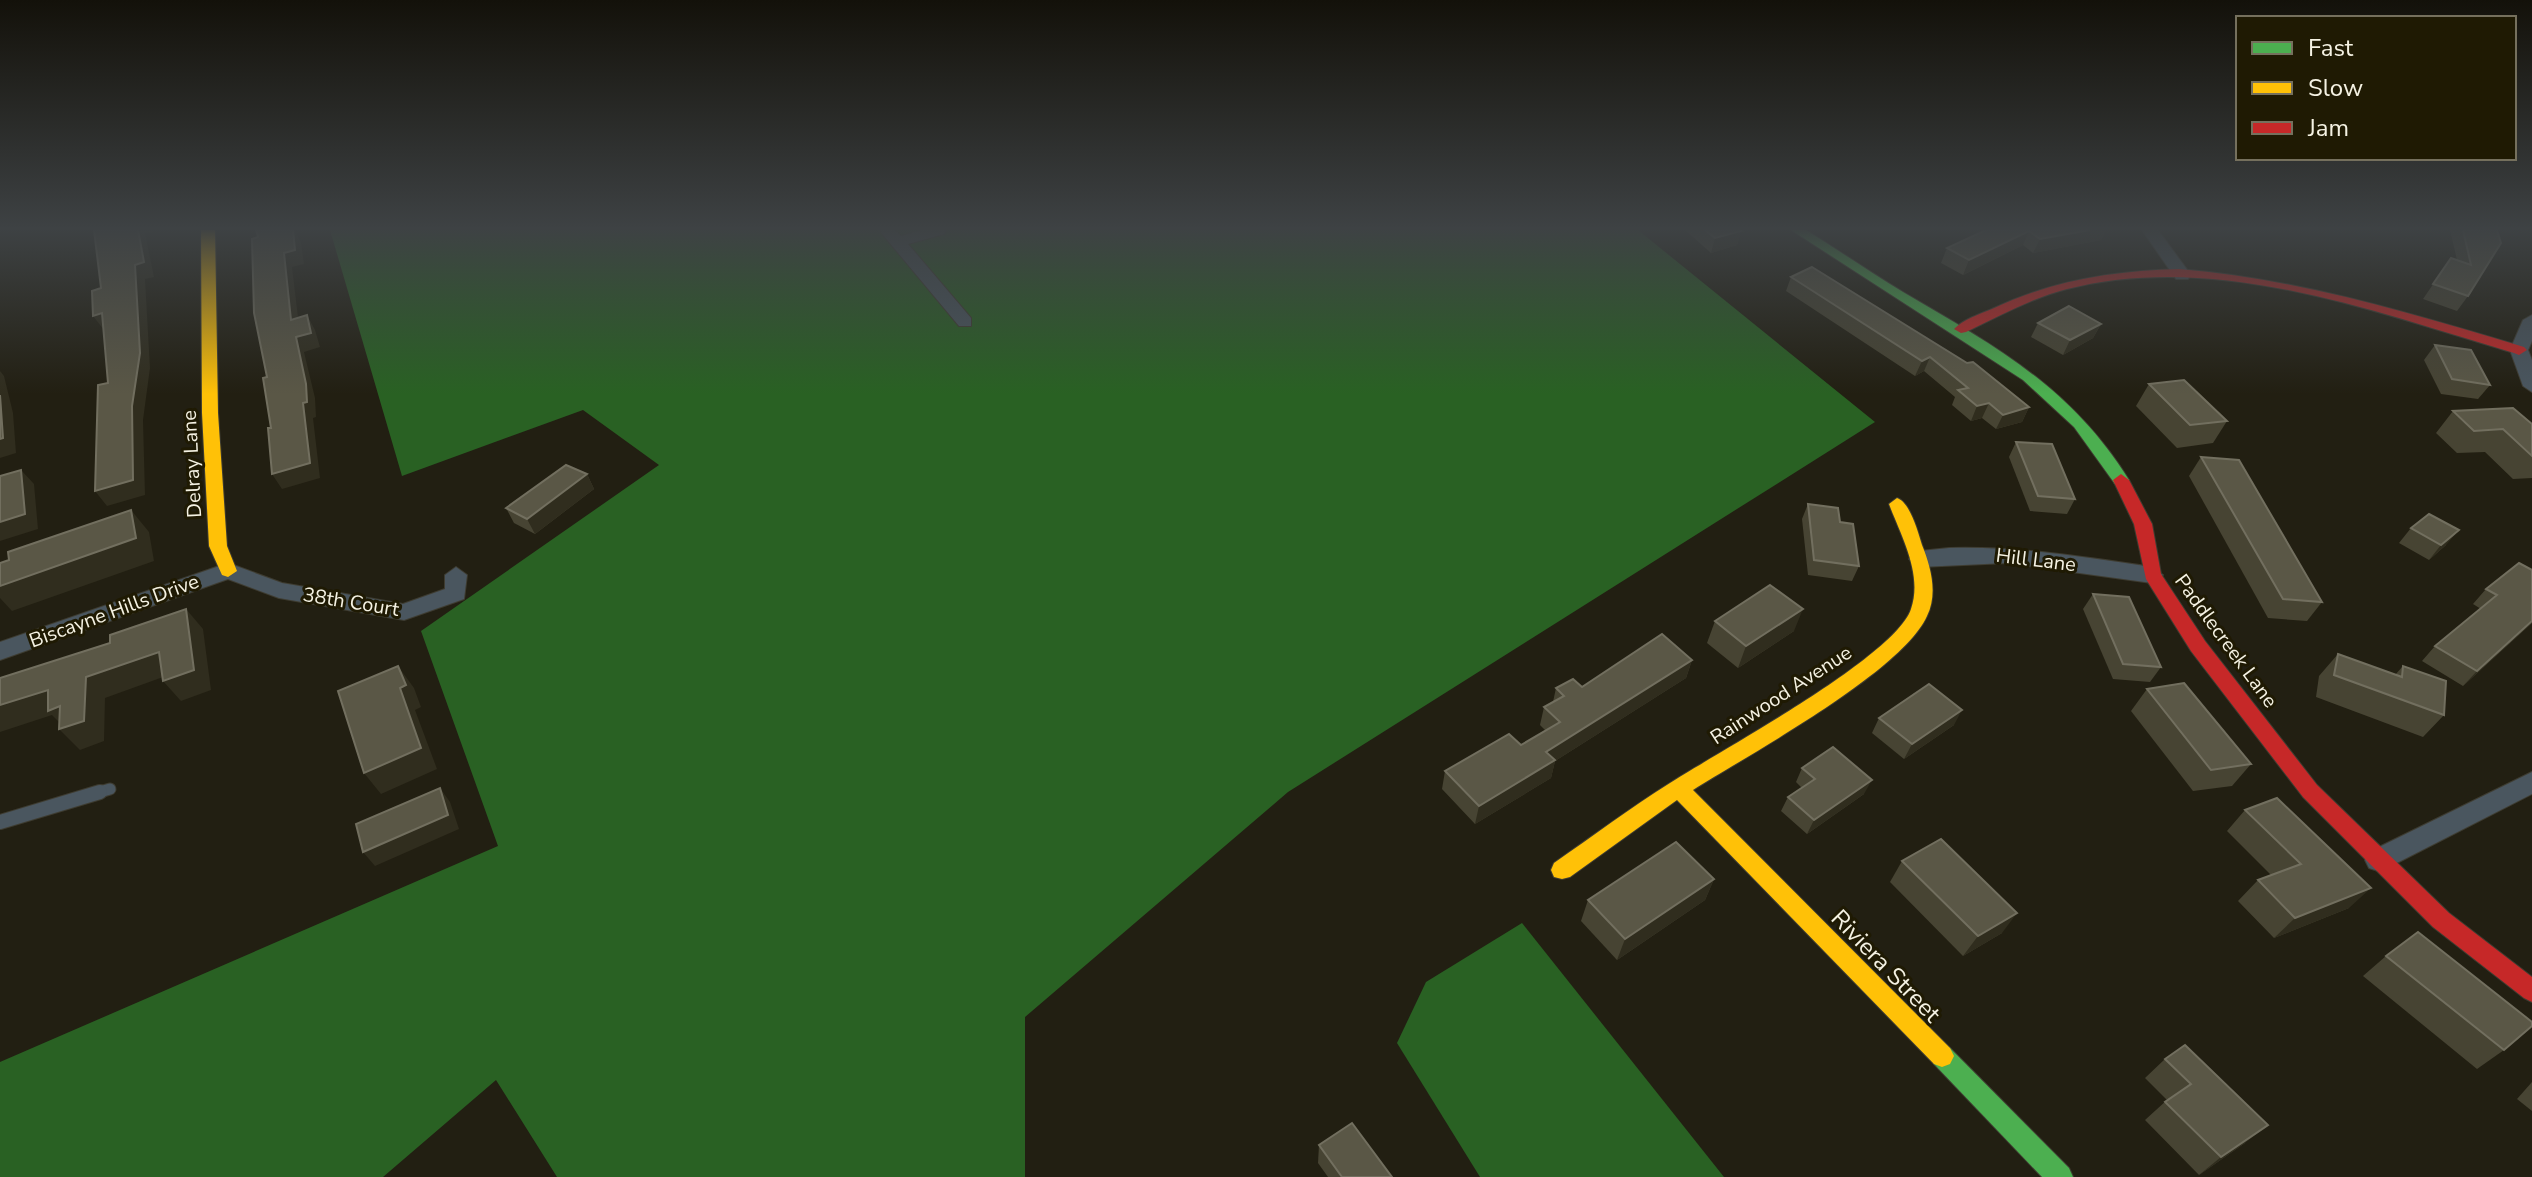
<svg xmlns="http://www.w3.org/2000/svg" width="2532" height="1177" font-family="'Nunito Sans',sans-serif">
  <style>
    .forest { fill: #296123 }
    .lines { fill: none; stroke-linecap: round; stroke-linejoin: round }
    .lane-far1-casing { stroke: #3e3c31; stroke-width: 13 }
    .lane-casing { stroke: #3e3c31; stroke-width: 16 }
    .street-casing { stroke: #3e3c31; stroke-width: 2 }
    .fast-casing { stroke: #3e3c31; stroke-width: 2 }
    .slow-casing { stroke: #3e3c31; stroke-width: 2 }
    .jam-casing { stroke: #3e3c31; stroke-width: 2 }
    .lane-far1 { stroke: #4a565f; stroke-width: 11 }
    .lane { stroke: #4a565f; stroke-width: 14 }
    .street { fill: #4a565f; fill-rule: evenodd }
    .fast { fill: #4caf50; fill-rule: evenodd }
    .slow { fill: #ffc107; fill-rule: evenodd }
    .jam { fill: #c62828; fill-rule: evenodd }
    .wall { fill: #474433 }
    .shaded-wall { fill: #302d1e }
    .building { fill: #5a5746; stroke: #726f5f; stroke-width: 2 }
    .labels { text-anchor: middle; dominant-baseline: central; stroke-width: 6; stroke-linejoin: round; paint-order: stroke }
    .street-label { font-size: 20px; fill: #f5f2e3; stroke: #1f1a03 }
    .near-street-label { font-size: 24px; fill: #f5f2e3; stroke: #1f1a03 }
  </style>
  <rect width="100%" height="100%" fill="#221f12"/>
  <g class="forest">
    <polygon points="330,230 1638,230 1875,422 1288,792 1025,1017 1025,1177 557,1177 496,1080 383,1177 0,1177 0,1062 498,846 421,631 659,465 583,410 402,476"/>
    <polygon points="1522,923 1724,1177 1480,1177 1397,1043 1426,982"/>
  </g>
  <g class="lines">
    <defs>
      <polyline id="lane-far1" points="93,794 110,789"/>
      <polyline id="lane" points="0,822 100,792"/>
      <g id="street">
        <polygon points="879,230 895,230 901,236 922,230 946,230 944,234 908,244 971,318 971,326 959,326"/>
        <polygon points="2142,230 2158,230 2191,275 2188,279 2176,279"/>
        <polygon points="2532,315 2532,341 2528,350 2532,360 2532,392 2523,386 2510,350 2523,320"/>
        <path d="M1949,548C2018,546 2084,557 2152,567L2163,575L2152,583L2007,563L1920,567L1909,559L1920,551Z"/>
        <polygon points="228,563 282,583 403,604 445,589 445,575 456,567 467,575 464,599 404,620 279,598 228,579 0,660 0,642"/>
        <polygon points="2532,772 2532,794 2387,868 2378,871 2369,868 2365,860 2369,852"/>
      </g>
      <g id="fast">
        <path d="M1791,230H1806C1838,250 1870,272 1903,292C1995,346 2071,387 2129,480L2127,484H2115L2074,427L2023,380Z"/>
        <polygon points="1942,1045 1950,1048 2069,1168 2073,1177 2042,1177 1934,1064 1930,1056 1934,1048"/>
      </g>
      <g id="slow">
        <polygon points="201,230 215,230 218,413 227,546 237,571 228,577 222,575 209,546 202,413"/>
        <path d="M1897,498C1910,502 1918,532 1922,545C1931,567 1938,594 1927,616C1902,672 1748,755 1693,790L1950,1048L1954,1056L1950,1064L1942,1067L1934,1064L1677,800L1570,877L1562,879L1554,877L1551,870L1554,863C1593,836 1630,808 1670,783C1718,752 1895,657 1911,609C1923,574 1901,536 1889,504Z"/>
      </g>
      <g id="jam">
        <path d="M2179,269C2299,279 2410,313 2524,347L2527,350L2519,355L2514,353C2372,311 2216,251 2067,289C2032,298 1999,316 1966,332L1961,333L1954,329C1963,320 1979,314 1992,309C2053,280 2113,271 2179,269Z"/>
        <polygon points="2121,474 2129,480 2152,524 2161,574 2205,641 2317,785 2449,913 2532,977 2532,1002 2524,998 2433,927 2303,797 2191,651 2146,579 2134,524 2113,480"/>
      </g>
    </defs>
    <use href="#lane-far1" class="lane-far1-casing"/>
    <use href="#lane" class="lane-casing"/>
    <use href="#street" class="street-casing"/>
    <use href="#fast" class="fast-casing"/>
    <use href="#slow" class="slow-casing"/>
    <use href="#jam" class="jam-casing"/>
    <use href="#lane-far1" class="lane-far1"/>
    <use href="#lane" class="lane"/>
    <use href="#street" class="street"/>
    <use href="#fast" class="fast"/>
    <use href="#slow" class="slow"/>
    <use href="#jam" class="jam"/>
  </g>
  <g class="wall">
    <polygon points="1685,230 1739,230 1741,231 1737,245 1711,253"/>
    <polygon points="1986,230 2106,230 2101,240 2033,253 2023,245 1963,275 1941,263 1947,248"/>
    <polygon points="2450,230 2497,230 2468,296 2457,311 2423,299 2451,258 2457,260"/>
    <polygon points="1791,277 2029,407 2022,422 1996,429 1982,418 1971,421 1952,405 1955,397 1924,371 1915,376 1786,291"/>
    <polygon points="2038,323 2101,324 2093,338 2063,355 2031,337"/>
    <polygon points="2435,345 2490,385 2478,399 2441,394 2424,360"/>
    <polygon points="2149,384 2227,421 2213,443 2177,448 2136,406"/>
    <polygon points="2453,411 2532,424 2532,478 2513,479 2485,452 2457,453 2436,433"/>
    <polygon points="2016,442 2075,499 2067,514 2030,511 2009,457"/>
    <polygon points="2201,457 2322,602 2307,621 2268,618 2189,476"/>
    <polygon points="587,474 594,489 535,534 514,523 506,508"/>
    <polygon points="1808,504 1840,522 1859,566 1852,581 1808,575 1802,519"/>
    <polygon points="2411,528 2446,545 2429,560 2399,543"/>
    <polygon points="2519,563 2532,623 2463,686 2422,661 2435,646 2481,609 2473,604 2486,589"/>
    <polygon points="2093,594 2161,667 2150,682 2113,679 2083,609"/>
    <polygon points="1715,621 1794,631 1738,668 1707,643"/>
    <polygon points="2338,654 2395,675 2403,666 2444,715 2423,737 2316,697 2319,676"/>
    <polygon points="1692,660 1686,678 1555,761 1551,778 1475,824 1442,789 1445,771 1521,745 1546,731 1540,725 1544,707 1553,702 1556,688 1582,687"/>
    <polygon points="2147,689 2251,764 2232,786 2193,791 2131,711"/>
    <polygon points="1879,718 1954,725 1904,759 1872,733"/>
    <polygon points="1802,768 1864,794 1807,834 1781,811 1788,797 1802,788 1796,782"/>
    <polygon points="2245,810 2349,908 2274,938 2238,901 2258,880 2271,875 2227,831"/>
    <polygon points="1902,861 2002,933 1963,956 1890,882"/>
    <polygon points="1714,879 1705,900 1617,960 1581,921 1588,900"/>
    <polygon points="2386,956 2504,1050 2477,1069 2363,976"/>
    <polygon points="2185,1045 2245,1143 2199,1175 2145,1120 2167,1100 2145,1078 2165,1059"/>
    <polygon points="2532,1082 2532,1111 2517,1099"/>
    <polygon points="1319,1145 1392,1177 1328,1177 1318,1163"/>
  </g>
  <g class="shaded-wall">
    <polygon points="138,230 152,230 152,232 145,233 154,277 145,279 150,368 143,420 145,495 107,506 95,491 132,406 135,265"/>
    <polygon points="293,230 295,230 301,243 304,264 292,267 300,334 291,320 284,253"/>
    <polygon points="2090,230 2106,230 2101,240 2033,253 2040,239"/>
    <polygon points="1741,231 1737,245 1711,253 1715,238"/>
    <polygon points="2029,231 2023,245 1963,275 1969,260"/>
    <polygon points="102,313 104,330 93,316"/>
    <polygon points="307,315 315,330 320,347 304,352 315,398 316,417 313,418 320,478 282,489 272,474 296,337"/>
    <polygon points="2101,324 2093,338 2063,355 2070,340"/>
    <polygon points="1930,357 1924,371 1915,376 1922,361"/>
    <polygon points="0,371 4,376 13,413 16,453 0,458"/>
    <polygon points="1989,403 1982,418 1971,421 1977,406"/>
    <polygon points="2029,407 2022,422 1996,429 2003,415"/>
    <polygon points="21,470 34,484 38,529 0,541 0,522"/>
    <polygon points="587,474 594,489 535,534 527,519"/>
    <polygon points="131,510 149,532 154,561 12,611 0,598 0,586"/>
    <polygon points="2459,530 2446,545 2429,560 2441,545"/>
    <polygon points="186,609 203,629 211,690 181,701 163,681"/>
    <polygon points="1803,609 1794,631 1738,668 1746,646"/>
    <polygon points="2532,621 2532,623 2463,686 2477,671"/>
    <polygon points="159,652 177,672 105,698 104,741 80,750 59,729 65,728 52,715 0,732 0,705"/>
    <polygon points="1692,660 1686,678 1555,761 1551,778 1475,824 1479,806 1546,752"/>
    <polygon points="398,666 414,688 421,707 415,710 437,769 381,794 364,773 400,688"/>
    <polygon points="1962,710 1954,725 1904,759 1912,744"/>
    <polygon points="1872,780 1864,794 1807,834 1814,820"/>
    <polygon points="440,788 450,802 459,829 375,866 363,852"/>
    <polygon points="1714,879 1705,900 1617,960 1625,939"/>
    <polygon points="2371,888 2349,908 2274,938 2295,918"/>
    <polygon points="2017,913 2002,933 1963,956 1978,936"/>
    <polygon points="2268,1125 2245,1143 2199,1175 2221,1157"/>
  </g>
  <g class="building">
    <polygon points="94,230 138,230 144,262 135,265 140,353 132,406 133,480 95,491 98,385 108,383 102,313 93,316 92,291 101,288"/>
    <polygon points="256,230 293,230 295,250 284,253 291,320 307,315 311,333 296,337 306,384 307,402 303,403 310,463 272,474 268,428 271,428 263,378 267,377 254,313 252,239 258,237"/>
    <polygon points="1705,230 1739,230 1741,231 1715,238"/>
    <polygon points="1986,230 2090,230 2040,239 2029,231 1969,260 1947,248"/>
    <polygon points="2463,230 2497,230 2501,243 2468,296 2433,284 2451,258 2471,265"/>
    <polygon points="1812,267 1967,363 1973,362 2029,407 2003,415 1989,403 1977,406 1958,390 1968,388 1930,357 1922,361 1791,277"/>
    <polygon points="2069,306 2101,324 2070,340 2038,323"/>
    <polygon points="2435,345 2471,350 2490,385 2452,379"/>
    <polygon points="2184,380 2227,421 2190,425 2149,384"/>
    <polygon points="0,395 3,438 0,439"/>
    <polygon points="2513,408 2532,424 2532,456 2503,429 2474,431 2453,411"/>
    <polygon points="2016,442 2052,444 2075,499 2038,496"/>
    <polygon points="2201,457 2239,460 2322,602 2283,599"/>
    <polygon points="566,465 587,474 527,519 506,508"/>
    <polygon points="21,470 25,514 0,522 0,476"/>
    <polygon points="1808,504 1838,508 1840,522 1853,524 1859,566 1814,560"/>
    <polygon points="131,510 136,538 0,586 0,563 9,560 8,552"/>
    <polygon points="2429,514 2459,530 2441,545 2411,528"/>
    <polygon points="2519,563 2532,570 2532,621 2477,671 2435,646 2497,595 2486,589"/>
    <polygon points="1770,585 1803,609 1746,646 1715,621"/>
    <polygon points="2093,594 2129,597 2161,667 2123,664"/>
    <polygon points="186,609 194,670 163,681 159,652 86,677 84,721 59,729 60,706 48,711 48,690 0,705 0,678 110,643 110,635"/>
    <polygon points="1662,634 1692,660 1546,752 1555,760 1479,806 1445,771 1509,734 1521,745 1560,722 1544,707 1564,696 1556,688 1573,679 1582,687"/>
    <polygon points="2338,654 2402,677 2403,666 2446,681 2444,715 2334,675"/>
    <polygon points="398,666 406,685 400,688 421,748 364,773 338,691"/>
    <polygon points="2184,683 2251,764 2211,770 2147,689"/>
    <polygon points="1929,684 1962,710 1912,744 1879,718"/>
    <polygon points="1833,747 1872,780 1814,820 1788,797 1815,779 1802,768"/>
    <polygon points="440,788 448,815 363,852 356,824"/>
    <polygon points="2277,798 2371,888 2295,918 2258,880 2301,864 2245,810"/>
    <polygon points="1941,839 2017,913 1978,936 1902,861"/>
    <polygon points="1676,842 1714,879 1625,939 1588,900"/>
    <polygon points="2418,932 2532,1022 2532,1026 2504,1050 2386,956"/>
    <polygon points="2185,1045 2268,1125 2221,1157 2165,1102 2191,1084 2165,1059"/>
    <polygon points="1352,1123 1392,1177 1342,1177 1319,1145"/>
  </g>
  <linearGradient id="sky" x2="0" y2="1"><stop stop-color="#13110a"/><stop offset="0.58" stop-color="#3e4244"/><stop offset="1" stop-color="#3e4244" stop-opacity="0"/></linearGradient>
  <rect width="2532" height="394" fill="url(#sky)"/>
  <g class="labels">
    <g class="street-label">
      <text transform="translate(192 464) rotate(-93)">Delray Lane</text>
      <text transform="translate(2036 560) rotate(7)">Hill Lane</text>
      <text transform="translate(351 602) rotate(9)">38th Court</text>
      <text transform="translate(114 611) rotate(-20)">Biscayne Hills Drive</text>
      <text transform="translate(2226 641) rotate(54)">Paddlecreek Lane</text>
      <text transform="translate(1781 695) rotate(-33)">Rainwood Avenue</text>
    </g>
    <g class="near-street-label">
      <text transform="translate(1886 966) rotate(46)">Riviera Street</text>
    </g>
  </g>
  <rect x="2236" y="16" width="280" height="144" fill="#1f1a03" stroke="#75705d" stroke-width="2"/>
  <rect x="2252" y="42" width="40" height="12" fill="#4caf50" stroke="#75705d" stroke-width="2"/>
  <text x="2308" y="56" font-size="24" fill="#f5f2e3">Fast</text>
  <rect x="2252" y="82" width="40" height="12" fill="#ffc107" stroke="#75705d" stroke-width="2"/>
  <text x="2308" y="96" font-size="24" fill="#f5f2e3">Slow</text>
  <rect x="2252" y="122" width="40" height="12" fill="#c62828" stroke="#75705d" stroke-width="2"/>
  <text x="2308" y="136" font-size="24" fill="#f5f2e3">Jam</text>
</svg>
